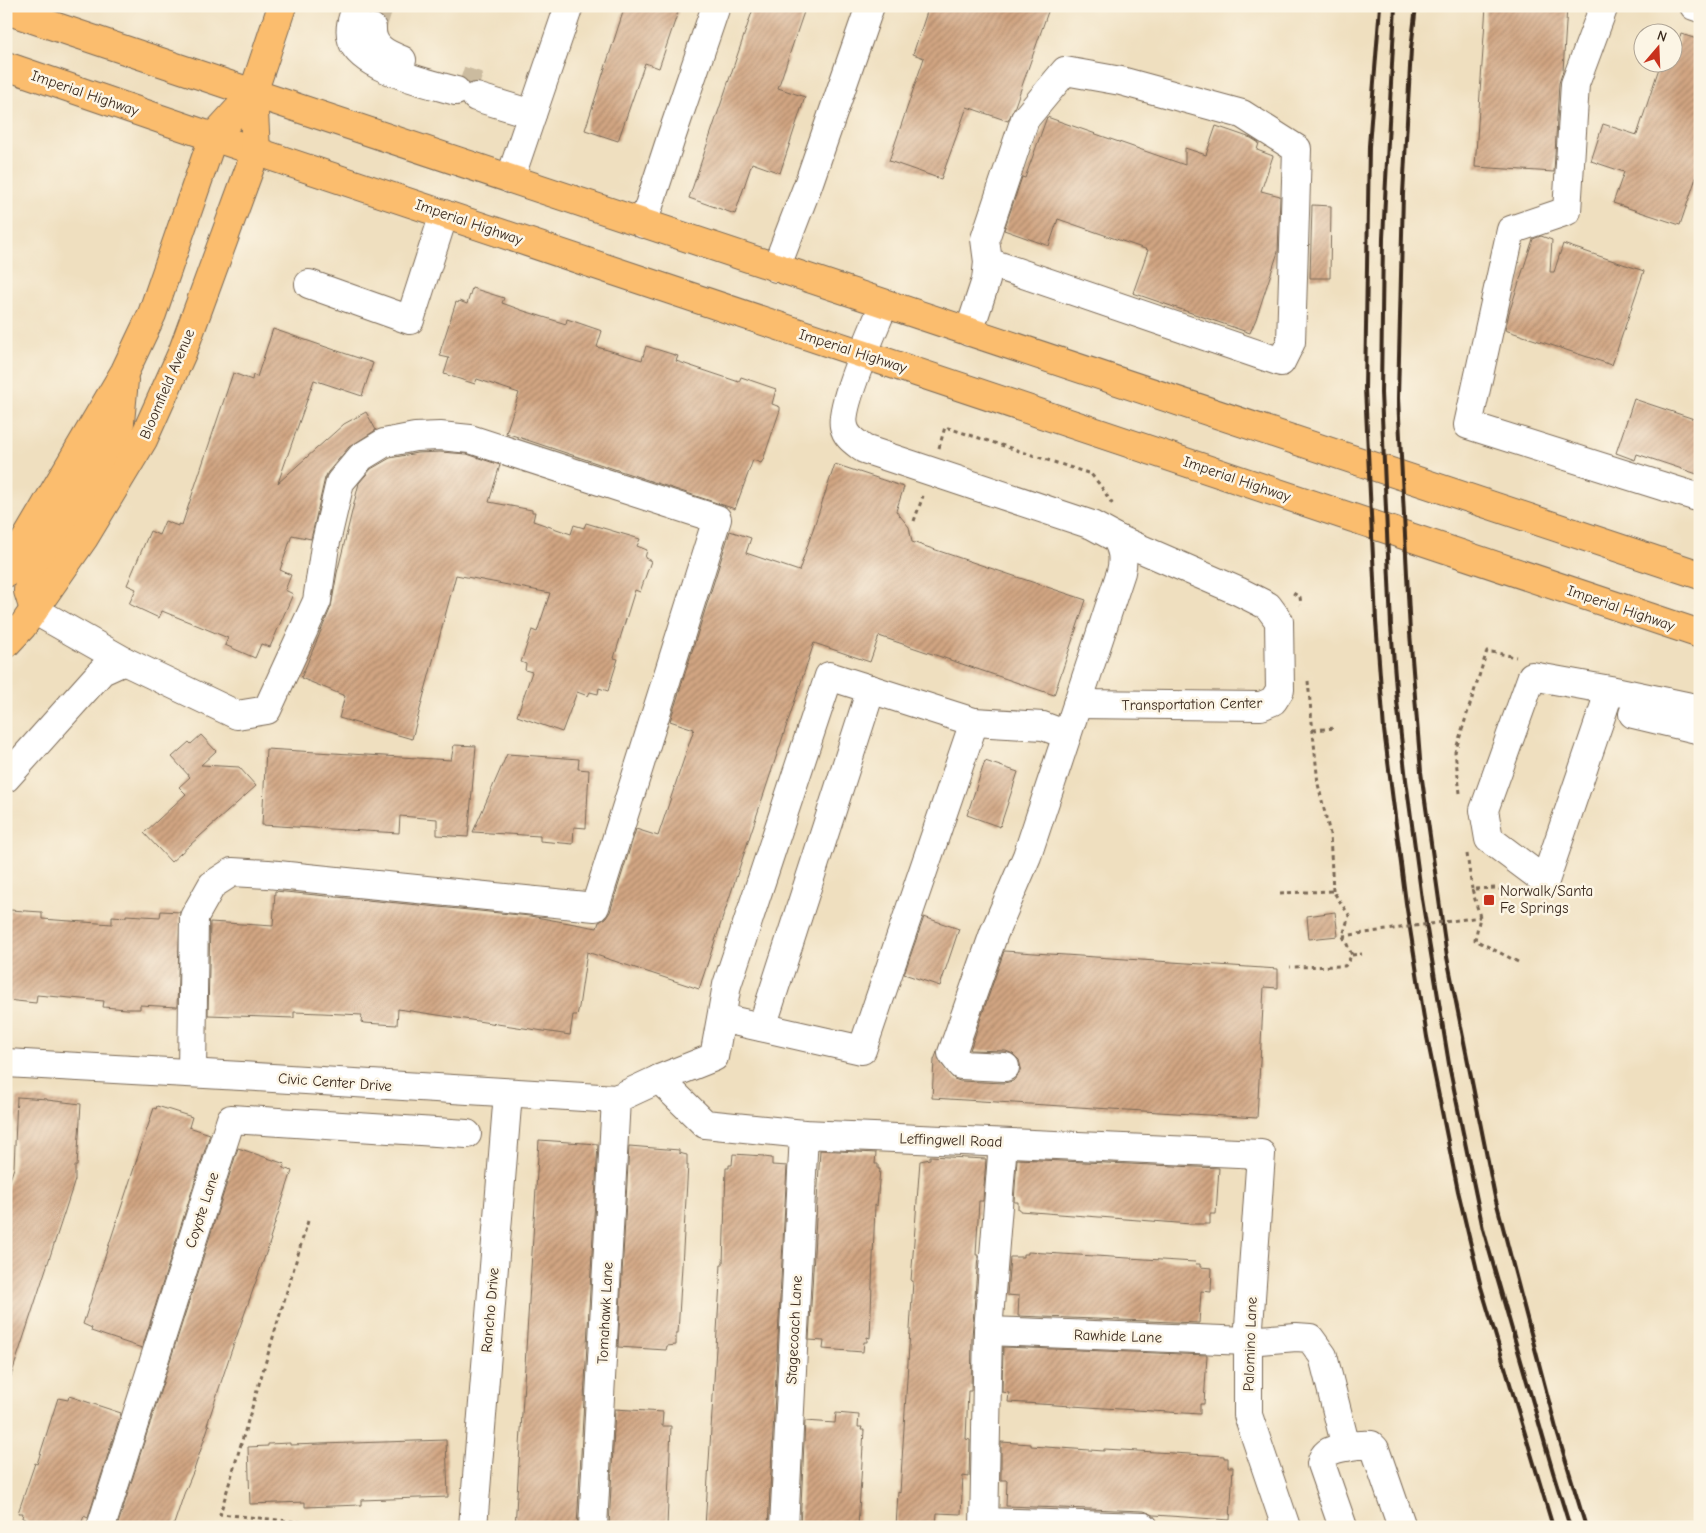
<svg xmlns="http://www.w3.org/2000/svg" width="1706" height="1533" font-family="'Comic Neue',sans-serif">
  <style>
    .building { fill: url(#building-hatch) }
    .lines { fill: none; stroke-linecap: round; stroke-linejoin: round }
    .minor-tunnel { stroke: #cbbb9f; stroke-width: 28; stroke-dasharray: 28 14; stroke-linecap: butt }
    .minor-casing { stroke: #7a6956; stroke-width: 30 }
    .major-casing { stroke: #7a6956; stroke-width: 30 }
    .path { stroke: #7a6956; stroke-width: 3; stroke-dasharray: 4 4; stroke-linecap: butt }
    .minor { stroke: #fff; stroke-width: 28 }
    .major { stroke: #fbbd6e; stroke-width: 28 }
    .rail { stroke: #3b2a1e; stroke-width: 4 }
    .path-bridge { stroke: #7a6956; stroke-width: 3; stroke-dasharray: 4 4; stroke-linecap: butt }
    .poi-dot { fill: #c8321e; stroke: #fcf5e5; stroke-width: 2 }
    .labels { text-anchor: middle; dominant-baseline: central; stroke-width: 5; stroke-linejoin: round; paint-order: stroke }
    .street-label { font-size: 15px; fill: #3b2a1e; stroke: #fcf5e5 }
    .poi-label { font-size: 15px; fill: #3b2a1e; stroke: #fcf5e5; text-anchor: start }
  </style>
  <defs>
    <pattern id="building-hatch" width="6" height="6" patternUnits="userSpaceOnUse" patternTransform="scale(1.25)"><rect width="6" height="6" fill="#d1a582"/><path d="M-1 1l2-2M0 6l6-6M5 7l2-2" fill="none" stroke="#ab876a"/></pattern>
  </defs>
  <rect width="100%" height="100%" fill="#fcf5e5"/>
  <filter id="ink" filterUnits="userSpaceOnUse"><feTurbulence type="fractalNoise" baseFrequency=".02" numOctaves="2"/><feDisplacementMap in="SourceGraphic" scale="10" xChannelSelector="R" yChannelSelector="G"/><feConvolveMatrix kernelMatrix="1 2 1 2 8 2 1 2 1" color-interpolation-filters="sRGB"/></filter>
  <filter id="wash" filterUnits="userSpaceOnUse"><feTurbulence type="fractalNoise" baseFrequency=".0096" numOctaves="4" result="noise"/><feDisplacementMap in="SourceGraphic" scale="20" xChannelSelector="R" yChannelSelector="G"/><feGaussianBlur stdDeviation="1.12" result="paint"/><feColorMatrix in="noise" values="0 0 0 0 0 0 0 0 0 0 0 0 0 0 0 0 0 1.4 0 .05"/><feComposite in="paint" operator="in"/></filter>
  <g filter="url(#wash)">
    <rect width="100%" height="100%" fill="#efdfbf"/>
    <g id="blocks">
      <g class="building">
        <polygon points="625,6 680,6 659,68 645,63 618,141 585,130"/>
        <polygon points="754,6 806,6 778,88 805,97 780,173 752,163 735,214 689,198"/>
        <polygon points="929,6 1050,6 1015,106 1008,121 967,107 941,179 889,161 924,58 913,54"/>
        <polygon points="1486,6 1567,7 1563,71 1559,83 1554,172 1475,167"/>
        <polygon points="1681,34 1700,40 1700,166 1680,225 1613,203 1624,172 1591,161 1603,124 1637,135 1661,62 1674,62 1674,44 1677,46"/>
        <polygon points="1047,117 1185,165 1185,148 1206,155 1216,126 1251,138 1259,143 1257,150 1273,156 1261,191 1280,196 1278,252 1256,319 1250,333 1133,293 1148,250 1058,219 1049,246 1004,230 1022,177 1025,178"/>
        <polygon points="1312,205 1331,206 1330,278 1310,278"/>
        <polygon points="1541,236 1552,240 1550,272 1554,272 1563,244 1644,271 1612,365 1505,330 1509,313 1533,239"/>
        <polygon points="472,288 504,298 502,303 524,311 566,324 567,319 602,331 597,347 642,360 646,346 678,356 676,361 739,382 741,377 776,389 772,404 780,407 780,410 763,460 761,463 753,460 735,509 506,433 519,393 477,379 475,384 444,374 449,358 440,356 441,353 440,352 456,302 458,303 459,301 467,304"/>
        <polygon points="273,329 373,363 362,396 314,380 278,483 344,424 366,412 376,430 349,447 328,472 325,478 311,539 292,535 280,570 291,575 285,590 293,594 270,647 261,644 255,658 225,645 228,638 199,626 162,611 159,618 129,604 136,589 127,585 150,531 159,535 165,521 178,526 178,524 182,525 233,373 252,380 253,375 257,377"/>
        <polygon points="1634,399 1700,421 1700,475 1637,454 1635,460 1616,453"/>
        <polygon points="440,452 467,454 500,465 489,502 532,510 532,512 535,512 533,521 571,534 574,525 584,528 586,523 640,539 637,546 647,550 645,558 651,561 640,592 635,590 614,658 618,659 608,691 599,688 598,694 590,692 588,696 577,692 562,732 517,716 532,672 525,670 526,664 521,662 532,630 537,632 550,593 456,575 412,739 339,718 345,696 301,678 331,607 337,573 359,483 371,469 390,458 417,453"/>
        <polygon points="835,464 904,487 896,511 909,527 912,542 1086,600 1054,695 879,636 870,662 814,643 699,989 587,952 579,1007 577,1015 573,1015 570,1035 398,1009 397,1025 364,1023 361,1022 362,1015 322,1013 294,1012 294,1018 208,1015 210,922 273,926 275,891 530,916 597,928 599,922 606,918 610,912 636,829 658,836 694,729 670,721 730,531 751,538 746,553 799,571"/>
        <polygon points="201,735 216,751 201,765 239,767 256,786 171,862 144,833 186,794 179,787 190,777 172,757 189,742 191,744"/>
        <polygon points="454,745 476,746 468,837 437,835 437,819 400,816 399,833 262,825 266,749 451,760"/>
        <polygon points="507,754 579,759 578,769 589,770 586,828 574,827 573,844 540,841 540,836 473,832"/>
        <polygon points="985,761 1018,772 1000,827 967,815"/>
        <polygon points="10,910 42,912 42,919 112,924 112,916 126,917 126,915 160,917 161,911 180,912 177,1007 140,1005 140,1009 127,1009 103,1007 104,1001 37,995 36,1003 6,1000 6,927 8,927"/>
        <polygon points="1335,912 1338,936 1309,939 1307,916"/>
        <polygon points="924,917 959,929 940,986 904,974"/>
        <polygon points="1004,951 1278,969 1278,988 1264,987 1257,1118 932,1098 934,1060 937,1052 940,1062 954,1079 960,1081 1004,1083 1013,1081 1018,1075 1021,1068 1019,1060 1013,1054 1006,1051 970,1050"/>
        <polygon points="17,1097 47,1099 47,1100 81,1104 77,1166 75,1166 75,1180 10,1379 6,1378 6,1191 14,1168"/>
        <polygon points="157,1106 192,1117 189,1127 210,1134 142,1348 91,1331 92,1328 83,1324 138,1156 154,1108 156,1109"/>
        <polygon points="539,1140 598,1144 577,1527 515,1527"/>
        <polygon points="629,1146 679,1150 679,1153 687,1155 687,1165 688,1165 678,1333 676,1333 676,1345 667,1346 666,1350 618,1347"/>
        <polygon points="238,1148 285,1164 283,1168 292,1171 270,1238 271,1239 231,1352 207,1425 209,1425 194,1470 184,1494 173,1527 117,1527"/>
        <polygon points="820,1150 876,1153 875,1164 878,1164 878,1169 880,1169 877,1206 875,1205 870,1338 867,1337 867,1342 864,1342 863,1352 823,1349 824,1341 809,1340"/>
        <polygon points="733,1154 764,1156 764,1157 772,1158 772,1165 787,1166 768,1527 705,1527 719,1299 721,1264 723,1264 726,1168 729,1168 729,1165 732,1165"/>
        <polygon points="930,1156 986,1159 983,1201 979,1201 976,1255 978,1255 972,1337 971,1391 968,1391 966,1439 970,1440 969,1477 963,1476 961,1514 937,1513 936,1527 896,1527 898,1492 900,1493 913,1281 911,1281 920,1161 930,1159"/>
        <polygon points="1017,1159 1219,1168 1216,1214 1210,1214 1210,1224 1191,1224 1020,1211 1020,1209 1018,1209 1018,1202 1014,1202"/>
        <polygon points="1028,1252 1195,1262 1196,1264 1200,1264 1200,1267 1212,1268 1211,1292 1201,1291 1199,1323 1018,1316 1019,1296 1007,1295 1010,1257 1023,1257 1023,1254 1028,1254"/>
        <polygon points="1003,1347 1207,1355 1204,1404 1200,1404 1200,1414 1008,1402 1009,1393 1002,1392"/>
        <polygon points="69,1396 121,1413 88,1518 84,1516 80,1527 25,1527 27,1520 22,1518 23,1513 18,1513 35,1463 37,1464 58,1398 68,1400"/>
        <polygon points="615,1409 663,1412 662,1426 671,1426 667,1527 609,1527"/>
        <polygon points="836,1413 859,1415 858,1427 862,1427 861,1430 864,1430 858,1527 800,1527 805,1421 835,1423"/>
        <polygon points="446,1440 448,1497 361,1500 361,1505 305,1507 305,1502 250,1504 248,1447 268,1446 268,1444 290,1443 290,1445"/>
        <polygon points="1001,1442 1031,1444 1031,1446 1104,1451 1104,1449 1224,1456 1224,1458 1228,1458 1228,1467 1233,1467 1230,1520 1154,1515 1144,1511 1006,1506 1007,1480 1001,1480"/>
      </g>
    </g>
  </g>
  <g filter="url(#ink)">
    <use href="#blocks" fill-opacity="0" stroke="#7a6956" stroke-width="1"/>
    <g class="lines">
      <g class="minor-tunnel">
        <polyline points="372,28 379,6"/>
        <polyline points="460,80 479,86"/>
      </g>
      <defs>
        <g id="minor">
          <path d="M357,6C353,17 348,28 352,40C361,69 429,83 456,91"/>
          <polyline points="1604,6 1575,84 1567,211 1511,230 1468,425 1700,498"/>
          <polyline points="1694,6 1700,8"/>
          <path d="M372,28C371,47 386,54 402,60"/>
          <polyline points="476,97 532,114"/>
          <polyline points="510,179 569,6"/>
          <polyline points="643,224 671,138 716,6"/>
          <polyline points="776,268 808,185 870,6"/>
          <polyline points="309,284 410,320 444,214"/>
          <path d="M884,304C875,327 839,405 844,426C846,437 855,442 864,449L1092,525L1116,538L1238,591L1268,606L1279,621L1280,690L1273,701L1261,706L1077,704"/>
          <polyline points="969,332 986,280 988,262 985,239 1025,119 1065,71 1121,81 1242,114 1297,149 1291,342 1281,362 988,262"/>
          <polyline points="34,610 124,661 237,715 267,710 317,601 325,546 340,482 361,457 384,443 415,437 440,436 470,439 717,519 595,907 268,874 232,872 212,885 194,917 192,1073"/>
          <polyline points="1610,690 1545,881 1489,839 1484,810 1532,676 1610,690 1700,709"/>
          <polyline points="1633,714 1700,730"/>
          <polyline points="974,722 1043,726 1067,735"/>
          <polyline points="6,778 102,671 124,661"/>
          <polyline points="762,1027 871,689"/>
          <polyline points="6,1063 241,1076 616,1099 659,1079 714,1057 727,985 829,676 974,722 862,1050 721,1018"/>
          <path d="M1005,1067L961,1065L952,1053L994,933L1027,856L1121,572C1124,559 1123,550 1116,538"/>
          <polyline points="659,1079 705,1124 804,1134 1261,1154 1248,1341 1248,1415 1286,1527"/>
          <polyline points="988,1331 1248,1341 1296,1337 1310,1338 1323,1356 1346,1447"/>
          <polyline points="985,1522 1144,1527"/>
          <polyline points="101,1527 231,1119 467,1134"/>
          <polyline points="473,1527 508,1093"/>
          <polyline points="593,1527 616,1099"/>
          <polyline points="784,1527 804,1134"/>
          <polyline points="984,1527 988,1331 1003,1143"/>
          <path d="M1343,1527L1321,1464C1322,1459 1323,1456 1327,1453C1336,1447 1360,1444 1371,1445L1375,1449L1402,1527"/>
        </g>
        <g id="major">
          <polyline points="6,10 253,93 1700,575"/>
          <polyline points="6,66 213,137 1700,634"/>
          <polyline points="6,573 125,371 152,314 213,137 253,93"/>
          <polyline points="34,610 28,591 29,579 119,433 124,380"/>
          <polyline points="6,644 22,627 84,538 143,440 182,353 256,151 253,93 282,6"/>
        </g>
      </defs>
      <use href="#minor" class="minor-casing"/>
      <use href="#major" class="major-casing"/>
      <g class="path">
        <polyline points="939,448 945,427 1091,474 1100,485 1113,505"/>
        <polyline points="914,521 923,496"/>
        <polyline points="1293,593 1300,597 1301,605"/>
        <polyline points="1308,681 1318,784 1330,834 1333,891"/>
        <polyline points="1313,730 1335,728"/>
        <polyline points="1460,793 1455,752 1487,651 1516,657"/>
        <polyline points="1467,854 1472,889"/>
        <polyline points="1280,893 1333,891 1349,915 1343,936 1352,955 1345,966 1290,967"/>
        <polyline points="1582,896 1584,889"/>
        <polyline points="1352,955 1362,954"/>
        <polyline points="1518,962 1475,940 1480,917 1472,889 1497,888 1512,895 1519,895"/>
        <polyline points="308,1221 220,1514 347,1527"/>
      </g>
      <use href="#minor" class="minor"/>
      <use href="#major" class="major"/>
      <g class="rail">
        <polyline points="1380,6 1369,146 1365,388 1376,621 1384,730 1406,903 1427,1037 1458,1191 1481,1287 1553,1527"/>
        <polyline points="1395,6 1383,238 1381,393 1391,626 1397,701 1406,780 1422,899 1450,1070 1483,1229 1553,1472 1570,1527"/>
        <polyline points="1416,6 1411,49 1403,194 1398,398 1410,633 1421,772 1447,957 1495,1197 1557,1432 1586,1527"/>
      </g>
      <polyline class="path-bridge" points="1343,936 1480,917"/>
    </g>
  </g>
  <rect class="poi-dot" x="1483" y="894" width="12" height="12" rx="2.5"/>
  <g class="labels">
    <g class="street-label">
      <text transform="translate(85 93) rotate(19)">Imperial Highway</text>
      <text transform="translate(469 222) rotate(19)">Imperial Highway</text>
      <text transform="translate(853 351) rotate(18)">Imperial Highway</text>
      <text transform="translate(167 384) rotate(-67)">Bloomfield Avenue</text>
      <text transform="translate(1237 479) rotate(19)">Imperial Highway</text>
      <text transform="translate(1621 608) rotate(19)">Imperial Highway</text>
      <text transform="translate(1192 704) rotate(-1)">Transportation Center</text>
      <text transform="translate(335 1082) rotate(4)">Civic Center Drive</text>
      <text transform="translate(951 1140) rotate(2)">Leffingwell Road</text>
      <text transform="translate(202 1210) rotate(-72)">Coyote Lane</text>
      <text transform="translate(490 1310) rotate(-85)">Rancho Drive</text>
      <text transform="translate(605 1313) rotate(-87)">Tomahawk Lane</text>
      <text transform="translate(794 1330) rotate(-87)">Stagecoach Lane</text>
      <text transform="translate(1118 1336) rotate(2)">Rawhide Lane</text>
      <text transform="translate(1250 1344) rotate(-88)">Palomino Lane</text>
    </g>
    <g class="poi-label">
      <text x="1500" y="891">Norwalk/Santa<tspan x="1500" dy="17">Fe Springs</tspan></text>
    </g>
  </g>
  <rect width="1706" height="1533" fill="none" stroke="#fcf5e5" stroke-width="25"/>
  <g transform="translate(1658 48) rotate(19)"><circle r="24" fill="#fcf5e5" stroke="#afa495"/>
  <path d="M0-4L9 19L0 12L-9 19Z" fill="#c8321e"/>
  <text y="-8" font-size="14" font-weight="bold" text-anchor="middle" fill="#3b2a1e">N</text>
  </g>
</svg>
